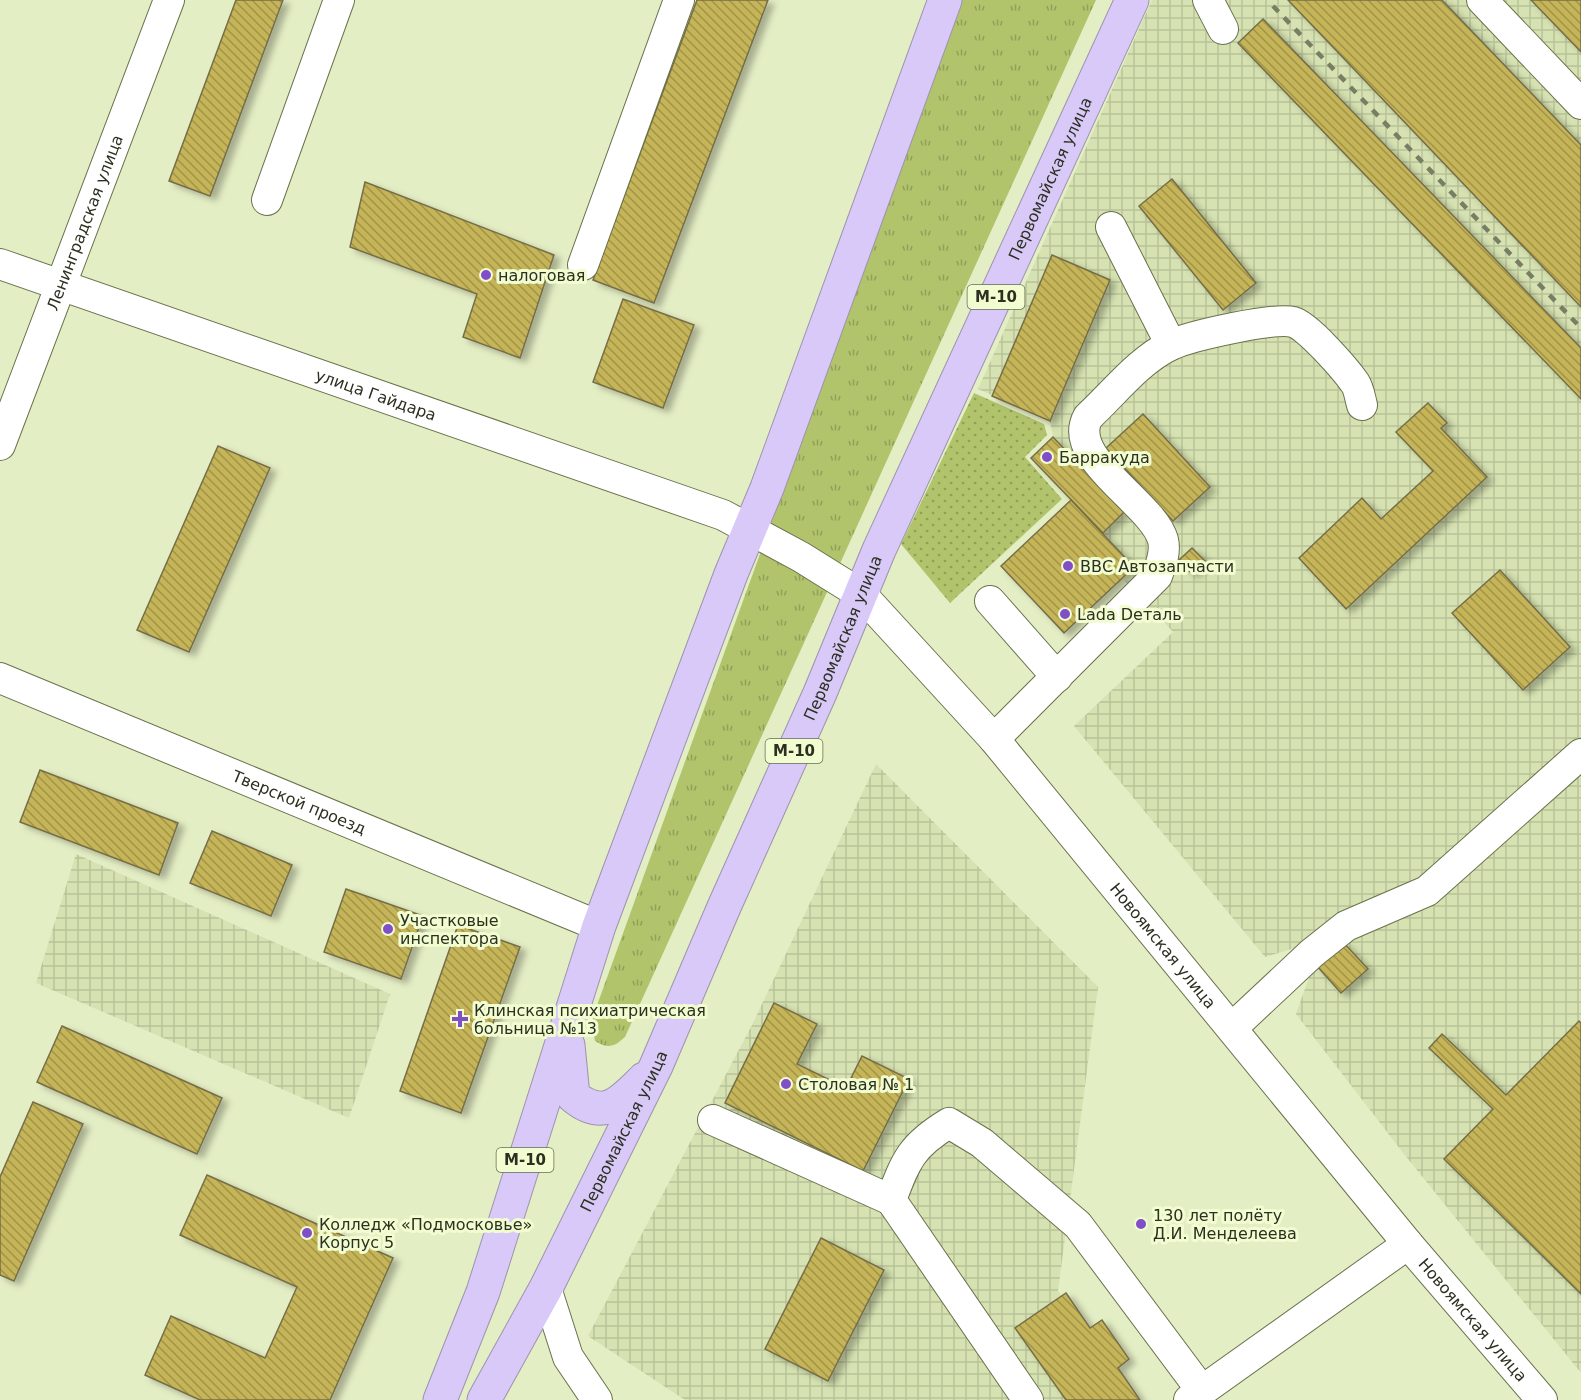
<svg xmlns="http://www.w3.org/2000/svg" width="1581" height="1400" font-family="'DejaVu Sans',sans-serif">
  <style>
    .industrial { fill: url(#industrial-grid) }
    .grass { fill: url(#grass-dots) }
    .park { fill: url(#park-tufts) }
    .building { fill: url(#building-back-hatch); stroke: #756e48; stroke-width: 1.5; filter: url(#shadow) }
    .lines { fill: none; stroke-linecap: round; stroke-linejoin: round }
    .minor-casing { stroke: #69724c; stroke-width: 32 }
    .highway-casing { stroke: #9c93ac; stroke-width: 35 }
    .minor { stroke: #fff; stroke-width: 30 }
    .highway { stroke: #d8c9f8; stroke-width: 33 }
    .rail { stroke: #777e63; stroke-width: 4.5; stroke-dasharray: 8 8; stroke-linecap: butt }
    .poi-dot { fill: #804fc7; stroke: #f1fcd1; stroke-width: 2 }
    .labels { text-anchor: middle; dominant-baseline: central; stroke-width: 6; stroke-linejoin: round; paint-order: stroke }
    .shield { fill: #f1fcd1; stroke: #676d55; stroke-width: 1.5 }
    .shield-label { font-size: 15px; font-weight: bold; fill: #2c3020 }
    .street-label { font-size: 16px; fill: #2c3020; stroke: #f1fcd1 }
    .poi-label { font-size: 16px; fill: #2c3020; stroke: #f1fcd1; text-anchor: start }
  </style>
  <defs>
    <pattern id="industrial-grid" width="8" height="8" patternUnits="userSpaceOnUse" patternTransform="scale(1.5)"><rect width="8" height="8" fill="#d6e2b1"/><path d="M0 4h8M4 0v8" fill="none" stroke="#b8c298"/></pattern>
    <pattern id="grass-dots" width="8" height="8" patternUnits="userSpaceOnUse" patternTransform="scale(1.5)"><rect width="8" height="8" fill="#b1c46c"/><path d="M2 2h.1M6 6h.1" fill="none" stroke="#90a058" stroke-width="1.8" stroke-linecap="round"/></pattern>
    <pattern id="park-tufts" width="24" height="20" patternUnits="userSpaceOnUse" patternTransform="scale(1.5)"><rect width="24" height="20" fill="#b1c46c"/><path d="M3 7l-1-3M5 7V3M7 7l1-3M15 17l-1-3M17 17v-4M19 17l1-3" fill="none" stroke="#90a058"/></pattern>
    <pattern id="building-back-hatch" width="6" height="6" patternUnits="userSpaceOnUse" patternTransform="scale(1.5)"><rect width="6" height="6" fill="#c6b558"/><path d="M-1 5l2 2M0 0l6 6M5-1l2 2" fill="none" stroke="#a19448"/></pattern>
    <filter id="shadow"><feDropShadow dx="6" dy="4" stdDeviation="3" flood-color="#0004"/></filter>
  </defs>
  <rect width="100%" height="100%" fill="#e4eec4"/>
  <g class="industrial">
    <polygon points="1152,0 1581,0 1581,1373 1404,1154 1296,1014 1316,958 1305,945 1265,957 1074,726 1173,632 1123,579 1064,633 1001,566 1071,500 1031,458 1053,437 1050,421 978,389"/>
    <polygon points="876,764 1098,987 1058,1291 1135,1400 685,1400 588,1336 752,1025"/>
    <polygon points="76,854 390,994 349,1118 36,983"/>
  </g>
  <polygon class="grass" points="974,393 1044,424 1047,435 1025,457 1062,499 950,603 901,544"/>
  <path class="park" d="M960,0H1096L625,1037C614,1047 608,1049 595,1041L591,1022Z"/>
  <g class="building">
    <polygon points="236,0 283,0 210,196 169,181"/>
    <polygon points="697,0 768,0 654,303 593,280"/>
    <polygon points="1288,0 1442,0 1581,145 1581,307"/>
    <polygon points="1531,0 1581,0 1581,52"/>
    <polygon points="1263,19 1581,348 1581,399 1238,43"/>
    <polygon points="1172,179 1256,283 1223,310 1139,206"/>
    <polygon points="365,182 554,255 520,358 463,337 477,294 350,247"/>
    <polygon points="1052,255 1110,280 1050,421 992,396"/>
    <polygon points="623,299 694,325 663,408 593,382"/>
    <polygon points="1428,403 1447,423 1441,428 1487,477 1346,609 1299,558 1362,498 1381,519 1433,471 1396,432"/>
    <polygon points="1143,414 1210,487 1173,521 1106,448"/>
    <polygon points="1053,437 1124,512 1103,533 1031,458"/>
    <polygon points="218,446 270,468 189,652 137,630"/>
    <polygon points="1071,500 1134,567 1064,633 1001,566"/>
    <polygon points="1192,548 1205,561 1192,574 1179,560"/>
    <polygon points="1500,570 1570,647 1523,690 1452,613"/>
    <polygon points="40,770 178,823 159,875 20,822"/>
    <polygon points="212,831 292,865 271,916 190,883"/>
    <polygon points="346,889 423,916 401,979 324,952"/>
    <polygon points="458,925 520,947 461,1113 400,1091"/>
    <polygon points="1343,942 1368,969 1341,993 1316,965"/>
    <polygon points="774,1003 817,1024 797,1064 846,1088 862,1056 909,1079 863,1171 725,1103"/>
    <polygon points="1579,1021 1581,1023 1581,1294 1444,1159 1493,1109 1429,1048 1442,1034 1506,1095"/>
    <polygon points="62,1026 222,1098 197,1154 37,1082"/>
    <polygon points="33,1102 83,1124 14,1281 0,1275 0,1177"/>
    <polygon points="207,1175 393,1258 330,1400 200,1400 145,1375 171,1316 265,1358 297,1287 180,1235"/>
    <polygon points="821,1238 884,1270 828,1381 765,1349"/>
    <polygon points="1066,1293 1090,1328 1102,1320 1129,1359 1118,1368 1140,1400 1066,1400 1015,1328"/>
  </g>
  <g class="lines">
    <defs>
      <g id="minor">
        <polyline points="1208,0 1223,29"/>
        <polyline points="1482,0 1581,104"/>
        <polyline points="267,200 339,0"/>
        <polyline points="1111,227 1171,345"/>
        <path id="s1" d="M0,264L723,515L801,557L862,595L994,739L1408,1244L1542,1400"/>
        <polyline points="583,265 679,0"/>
        <path id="s2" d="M0,445L169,0"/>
        <polyline points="990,601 1057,677"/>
        <path id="s3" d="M0,678L599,926"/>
        <path d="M994,739L1157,576C1161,565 1166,552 1163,540C1153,503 1065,458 1088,417C1114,393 1139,360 1171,345C1190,336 1274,317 1293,322C1307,325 1346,370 1355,383C1359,389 1360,398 1362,405"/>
        <polyline points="1232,1028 1312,953 1346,926 1427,891 1581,754"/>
        <polyline points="713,1120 891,1200"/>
        <polyline points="546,1288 568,1357 597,1400"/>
        <path d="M1028,1400L891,1200C906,1160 911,1146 949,1123L982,1143L1078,1225L1202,1391"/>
        <polyline points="1189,1400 1408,1244"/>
      </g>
      <g id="highway">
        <path d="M568,1045L573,1096C604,1122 621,1102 644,1079"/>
        <polyline points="440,1400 483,1292 599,926 731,574 767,488 945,0"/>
        <path id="s4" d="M484,1400L546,1288L656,1066L724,907L820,693L879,550L1132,0"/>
      </g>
    </defs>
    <use href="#minor" class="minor-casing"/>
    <use href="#highway" class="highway-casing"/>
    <use href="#minor" class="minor"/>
    <use href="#highway" class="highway"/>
    <polyline class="rail" points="1273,6 1581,328"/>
  </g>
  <g class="poi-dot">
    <circle cx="486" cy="275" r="6"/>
    <circle cx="1047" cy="457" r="6"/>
    <circle cx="1068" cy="566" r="6"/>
    <circle cx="1065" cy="614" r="6"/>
    <circle cx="388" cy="929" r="6"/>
    <path d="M457 1010h6v6h6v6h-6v6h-6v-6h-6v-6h6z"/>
    <circle cx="786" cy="1084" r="6"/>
    <circle cx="1141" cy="1224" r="6"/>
    <circle cx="307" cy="1233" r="6"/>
  </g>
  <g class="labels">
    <g class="shield">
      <rect x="967.5" y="285" width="57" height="24" rx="4.5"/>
      <rect x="765.5" y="739" width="57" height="24" rx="4.5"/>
      <rect x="496.5" y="1148" width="57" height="24" rx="4.5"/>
    </g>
    <g class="shield-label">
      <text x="996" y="297">М-10</text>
      <text x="794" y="751">М-10</text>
      <text x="525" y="1160">М-10</text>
    </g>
    <g class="street-label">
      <text stroke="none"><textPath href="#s4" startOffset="1347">Первомайская улица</textPath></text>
      <text stroke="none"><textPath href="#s2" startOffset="238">Ленинградская улица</textPath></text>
      <text stroke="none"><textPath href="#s1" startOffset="398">улица Гайдара</textPath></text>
      <text stroke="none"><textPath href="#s4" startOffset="843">Первомайская улица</textPath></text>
      <text stroke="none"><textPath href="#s3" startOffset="324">Тверской проезд</textPath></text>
      <text stroke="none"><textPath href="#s1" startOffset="1388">Новоямская улица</textPath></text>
      <text stroke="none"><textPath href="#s4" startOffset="303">Первомайская улица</textPath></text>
      <text stroke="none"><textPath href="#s1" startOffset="1874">Новоямская улица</textPath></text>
    </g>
    <g class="poi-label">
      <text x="498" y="275">налоговая</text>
      <text x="1059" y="457">Барракуда</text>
      <text x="1080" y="566">ВВС Автозапчасти</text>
      <text x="1077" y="614">Lada Dеталь</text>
      <text x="400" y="920">Участковые<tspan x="400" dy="18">инспектора</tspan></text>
      <text x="474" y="1010">Клинская психиатрическая<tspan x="474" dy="18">больница №13</tspan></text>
      <text x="798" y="1084">Столовая № 1</text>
      <text x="1153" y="1215">130 лет полёту<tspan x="1153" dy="18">Д.И. Менделеева</tspan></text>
      <text x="319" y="1224">Колледж «Подмосковье»<tspan x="319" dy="18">Корпус 5</tspan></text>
    </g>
  </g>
</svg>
